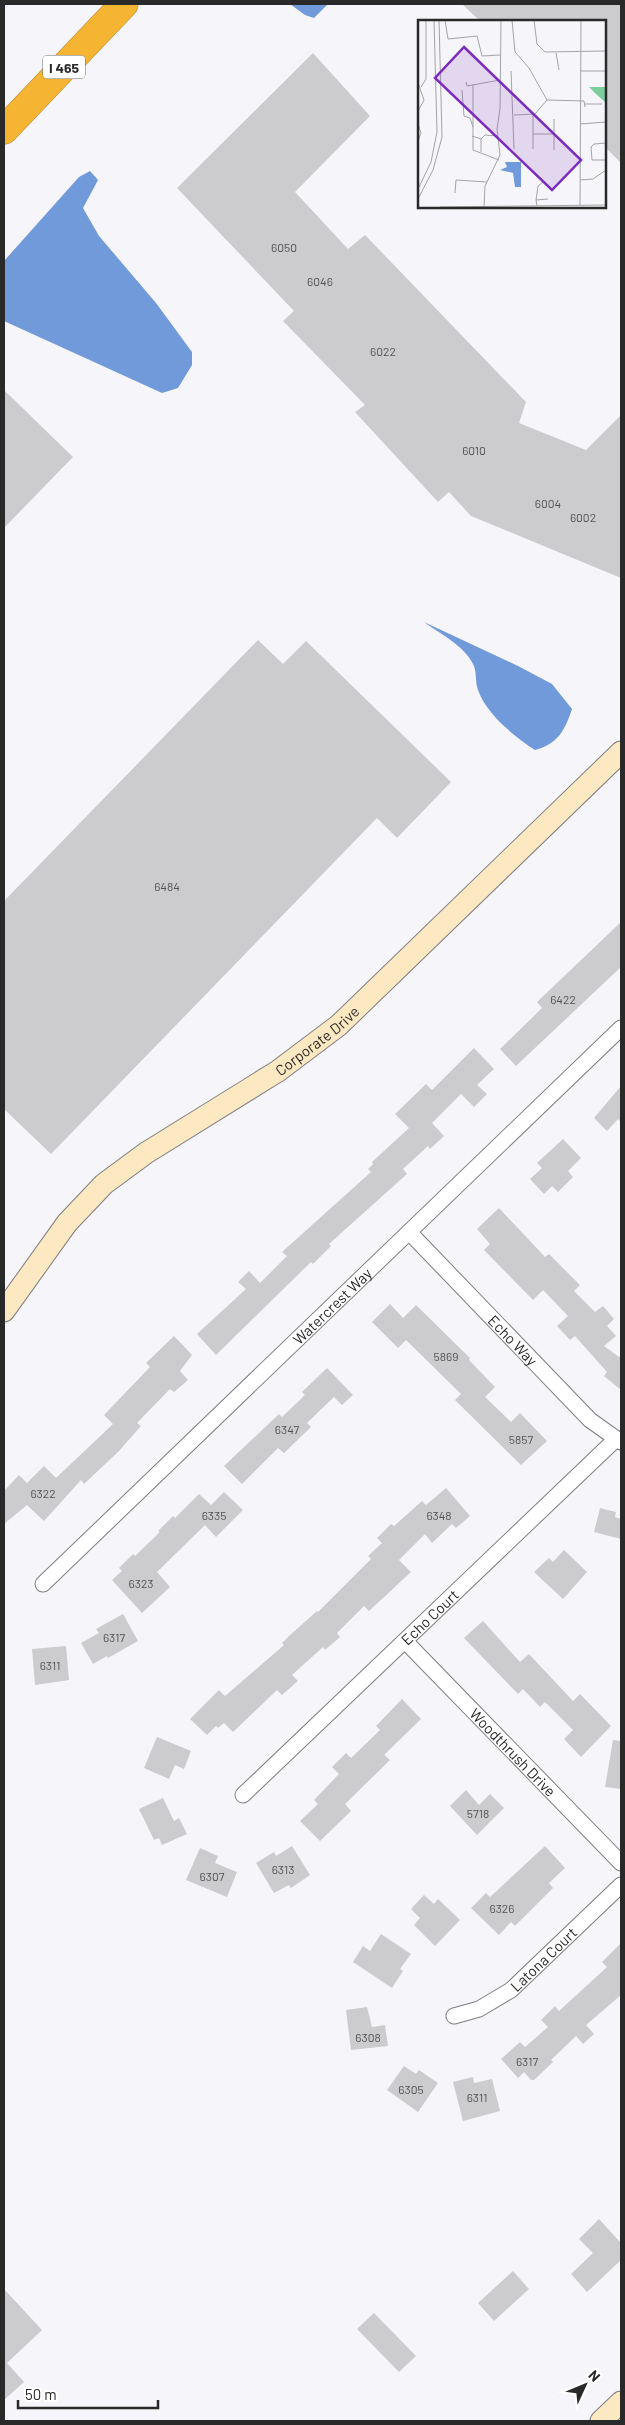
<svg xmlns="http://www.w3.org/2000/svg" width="625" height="2425" font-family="Barlow,sans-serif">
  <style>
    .water { fill: #709ad9 }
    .building { fill: #cccccf }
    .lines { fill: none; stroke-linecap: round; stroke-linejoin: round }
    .street-casing { stroke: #7e7d80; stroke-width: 17 }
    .secondary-casing { stroke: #7e7d80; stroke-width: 23 }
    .highway-casing { stroke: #ae842f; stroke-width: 29 }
    .street { stroke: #fff; stroke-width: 15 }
    .secondary { stroke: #fce9c2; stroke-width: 21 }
    .highway { stroke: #f5b532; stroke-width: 28 }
    .labels { text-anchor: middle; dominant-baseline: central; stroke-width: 4.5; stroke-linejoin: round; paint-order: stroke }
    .number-label { font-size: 12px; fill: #525253 }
    .shield { fill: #fff; stroke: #69696a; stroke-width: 1 }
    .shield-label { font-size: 14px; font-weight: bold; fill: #29292a }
    .street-label { font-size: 15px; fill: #29292a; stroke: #fff }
    .inset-road { fill: none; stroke: #a4a3a6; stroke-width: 1 }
    .view { fill: #7b2cbf; fill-opacity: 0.15; stroke: #7b2cbf; stroke-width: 2.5 }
    .inset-edge { fill: none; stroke: #29292a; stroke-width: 2.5 }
  </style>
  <rect width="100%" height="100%" fill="#f6f5f9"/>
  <g class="water">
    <polygon points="290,4 328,4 314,18 305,15"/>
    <polygon points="90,171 98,180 83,208 99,236 156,303 192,352 192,365 178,388 162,393 4,321 4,261 79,177"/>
    <path d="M424,622L518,666L552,684L572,709C565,730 558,744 535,750C514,736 487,715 478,690C475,682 477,671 473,664C465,646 439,633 424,622Z"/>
  </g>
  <g class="building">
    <polygon points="462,4 621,4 621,163 604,146 604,21 480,21"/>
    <polygon points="313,53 370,116 295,192 348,249 365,235 526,402 519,423 586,450 621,415 621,578 471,516 449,492 438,502 355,412 365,405 283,321 294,311 177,188"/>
    <polygon points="4,390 73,457 4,528"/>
    <polygon points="258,640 283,664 306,641 451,782 397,838 377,818 51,1154 4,1109 4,901"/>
    <polygon points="621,922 621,967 516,1066 500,1049 542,1008 537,1002"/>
    <polygon points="474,1048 494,1069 477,1085 487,1094 474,1107 461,1094 432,1123 444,1136 430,1149 428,1146 403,1169 407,1174 329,1244 331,1246 313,1264 311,1262 216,1355 197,1334 246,1289 238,1282 249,1271 260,1283 287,1256 282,1252 371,1172 368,1169 373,1164 372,1162 409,1128 395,1114 426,1084 432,1090"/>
    <polygon points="621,1086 621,1122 618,1119 607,1131 594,1118"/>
    <polygon points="563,1139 581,1158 568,1171 573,1177 558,1192 552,1186 544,1194 530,1179 542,1168 537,1163"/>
    <polygon points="499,1208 545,1257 549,1254 580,1285 574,1291 595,1312 603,1306 614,1319 607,1326 616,1336 604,1346 619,1357 621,1354 621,1390 604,1376 607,1372 575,1336 570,1340 557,1326 568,1316 543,1290 533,1300 484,1250 490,1244 477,1229"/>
    <polygon points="390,1304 403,1318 416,1305 470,1358 469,1360 495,1387 485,1397 511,1422 520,1413 547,1441 521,1465 455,1400 461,1394 406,1340 398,1348 372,1322"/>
    <polygon points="174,1336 192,1355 180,1371 188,1380 174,1392 170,1389 137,1423 141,1426 119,1451 84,1484 81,1480 44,1521 27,1505 4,1524 4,1491 19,1475 27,1483 44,1466 56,1478 113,1424 104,1415 150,1367 146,1363"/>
    <polygon points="327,1368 353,1395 342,1405 334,1397 307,1423 311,1427 284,1453 278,1448 242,1484 224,1466 279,1414 282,1417 305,1395 302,1392"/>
    <polygon points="446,1488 470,1516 456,1528 452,1524 432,1543 425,1534 399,1560 411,1572 369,1611 364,1606 337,1633 340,1637 325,1650 323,1647 292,1675 298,1681 282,1695 277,1690 233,1732 224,1723 218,1728 216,1726 207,1735 190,1719 219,1690 225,1696 284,1645 282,1643 289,1636 317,1611 318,1612 371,1559 368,1556 382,1543 377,1538 391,1524 394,1526 422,1501 426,1505"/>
    <polygon points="224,1492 243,1510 216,1537 205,1525 157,1572 170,1587 142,1613 112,1580 122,1571 119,1568 133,1554 135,1556 160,1532 158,1531 173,1516 175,1518 199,1494 211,1505"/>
    <polygon points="600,1508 616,1512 615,1517 621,1519 621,1539 594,1532"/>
    <polygon points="564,1550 587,1572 563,1599 534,1572 549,1558 553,1562"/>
    <polygon points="123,1614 138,1641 108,1658 107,1656 93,1664 81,1643 99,1633 96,1629"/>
    <polygon points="483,1621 520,1662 529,1654 573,1701 580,1694 611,1726 581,1757 564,1739 573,1730 545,1702 540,1707 523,1689 518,1694 464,1638"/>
    <polygon points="66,1646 69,1680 35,1685 32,1649"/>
    <polygon points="402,1699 421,1719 384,1755 390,1760 345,1804 351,1811 320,1841 300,1821 318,1804 314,1800 339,1774 332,1767 346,1753 351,1758 380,1730 376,1726"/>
    <polygon points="157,1737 191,1751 184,1769 175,1765 169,1779 144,1768"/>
    <polygon points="613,1740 621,1741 621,1789 605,1787"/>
    <polygon points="466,1790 479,1805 490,1794 504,1808 477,1835 450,1806"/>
    <polygon points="163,1798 174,1821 179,1818 187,1834 162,1845 159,1838 154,1840 139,1809"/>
    <polygon points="292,1846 310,1875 291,1888 289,1885 274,1893 256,1863 274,1852 276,1856"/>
    <polygon points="545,1846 565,1868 549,1883 553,1888 515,1926 511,1922 499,1935 471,1908 486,1893 490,1897"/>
    <polygon points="200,1848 218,1856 215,1863 237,1872 227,1897 186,1880"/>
    <polygon points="424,1895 434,1904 438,1899 460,1920 435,1946 414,1925 420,1918 411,1909"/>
    <polygon points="381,1934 411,1954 400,1969 403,1971 392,1988 353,1962 363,1946 370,1951"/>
    <polygon points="621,1943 621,1995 586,2025 594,2034 583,2044 576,2036 551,2060 553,2062 534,2080 531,2080 524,2072 518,2078 501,2059 520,2042 525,2047 548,2027 541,2020 555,2006 559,2011 607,1967 602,1962"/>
    <polygon points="367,2007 372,2027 385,2025 388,2046 351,2050 346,2010"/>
    <polygon points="404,2066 416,2074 419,2070 438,2083 418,2112 387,2090"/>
    <polygon points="473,2077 474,2083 492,2079 500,2111 463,2121 453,2082"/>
    <polygon points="599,2219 621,2243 621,2260 587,2292 571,2274 593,2253 579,2239"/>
    <polygon points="513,2271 529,2289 494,2321 478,2303"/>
    <polygon points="4,2289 42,2330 7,2363 24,2382 4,2400"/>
    <polygon points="374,2313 416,2356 399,2372 357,2329"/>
  </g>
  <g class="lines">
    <defs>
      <g id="street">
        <path id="s1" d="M409,1232L590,1420L621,1442"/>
        <path id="s2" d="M43,1584L621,1028"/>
        <path id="s3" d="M405,1641L621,1863"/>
        <path id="s4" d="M243,1795L616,1439"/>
        <path id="s5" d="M454,2016L479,2009L511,1990L621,1885"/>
      </g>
      <g id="secondary">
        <path id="s6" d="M4,1311L67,1223L104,1184L146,1153L278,1071L339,1025L621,752"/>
        <polyline points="601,2421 621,2402"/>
      </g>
      <polyline id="highway" points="4,130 124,4"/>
    </defs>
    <use href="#street" class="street-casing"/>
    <use href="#secondary" class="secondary-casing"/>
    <use href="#highway" class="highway-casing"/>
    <use href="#street" class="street"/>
    <use href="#secondary" class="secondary"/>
    <use href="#highway" class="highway"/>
  </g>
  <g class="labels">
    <g class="number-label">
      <text x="284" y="247">6050</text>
      <text x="320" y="281">6046</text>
      <text x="383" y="351">6022</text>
      <text x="474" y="450">6010</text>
      <text x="548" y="503">6004</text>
      <text x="583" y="517">6002</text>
      <text x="167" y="886">6484</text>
      <text x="563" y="999">6422</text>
      <text x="446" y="1356">5869</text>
      <text x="287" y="1429">6347</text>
      <text x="521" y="1439">5857</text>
      <text x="43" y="1493">6322</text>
      <text x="214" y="1515">6335</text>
      <text x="439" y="1515">6348</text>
      <text x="141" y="1583">6323</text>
      <text x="114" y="1637">6317</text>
      <text x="50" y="1665">6311</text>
      <text x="478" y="1813">5718</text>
      <text x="283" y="1869">6313</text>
      <text x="212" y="1876">6307</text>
      <text x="502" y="1908">6326</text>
      <text x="368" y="2037">6308</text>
      <text x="527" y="2061">6317</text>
      <text x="411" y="2089">6305</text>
      <text x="477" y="2097">6311</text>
    </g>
    <rect class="shield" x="43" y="55.5" width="42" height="23" rx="4"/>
    <g class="shield-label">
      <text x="64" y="67">I 465</text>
    </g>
    <g class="street-label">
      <text stroke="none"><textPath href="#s6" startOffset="419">Corporate Drive</textPath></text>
      <text stroke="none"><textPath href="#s2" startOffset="401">Watercrest Way</textPath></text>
      <text stroke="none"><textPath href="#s1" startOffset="150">Echo Way</textPath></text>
      <text stroke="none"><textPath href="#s4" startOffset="258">Echo Court</textPath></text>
      <text stroke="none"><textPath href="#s3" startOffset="155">Woodthrush Drive</textPath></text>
      <text stroke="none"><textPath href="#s5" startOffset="108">Latona Court</textPath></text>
    </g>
  </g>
  <g transform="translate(418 20)">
    <rect width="188" height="188" fill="#f6f5f9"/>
    <path d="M171,67H187V82L178,74Z" fill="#7dcd9d"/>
    <path d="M87,142H103V167H97L95,153L82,150L89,147Z" fill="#709ad9"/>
    <path class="inset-road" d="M27,0L30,19L59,16L64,36L82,35M94,0L97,32L111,48L129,80M116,0L119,24L127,32L188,31M138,33L141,50M93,51L96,129M162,51H188M48,62L49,66L82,60M0,63L6,80L0,91M55,65V130L81,140M3,67L8,59V0M44,70L46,96L52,98L55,107M129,80L166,81L167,87M167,84H184M96,95L117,94L129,80M0,104L3,113L0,121M162,104L188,102M115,114H137M54,116L63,119V132M63,119L67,115L80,116M188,123L176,124L173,127L174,140H188M115,129V95M136,130V99M162,160L175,159L188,150M0,169L13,142L19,112L16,0M37,173L38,160L69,162M0,179L15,150L24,117L21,0M118,180L120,166L125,162M162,185L163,0M119,186L118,180L130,179M22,187L188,185M66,187L67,166L82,135L79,109L82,89L83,0"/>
    <path class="view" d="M46,27L163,140L134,170L17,58Z"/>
    <rect width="188" height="188" class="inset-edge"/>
  </g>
  <rect width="625" height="2425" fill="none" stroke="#29292a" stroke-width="10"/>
  <g transform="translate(585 2385) rotate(46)" stroke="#ffffff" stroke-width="4" paint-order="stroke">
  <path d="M0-4L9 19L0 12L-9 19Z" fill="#29292a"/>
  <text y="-8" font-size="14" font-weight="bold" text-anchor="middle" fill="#29292a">N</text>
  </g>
  <path d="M18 2400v8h140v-8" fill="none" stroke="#29292a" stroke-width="2.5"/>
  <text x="25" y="2400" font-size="15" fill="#29292a" stroke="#ffffff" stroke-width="4" paint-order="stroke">50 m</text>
</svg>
